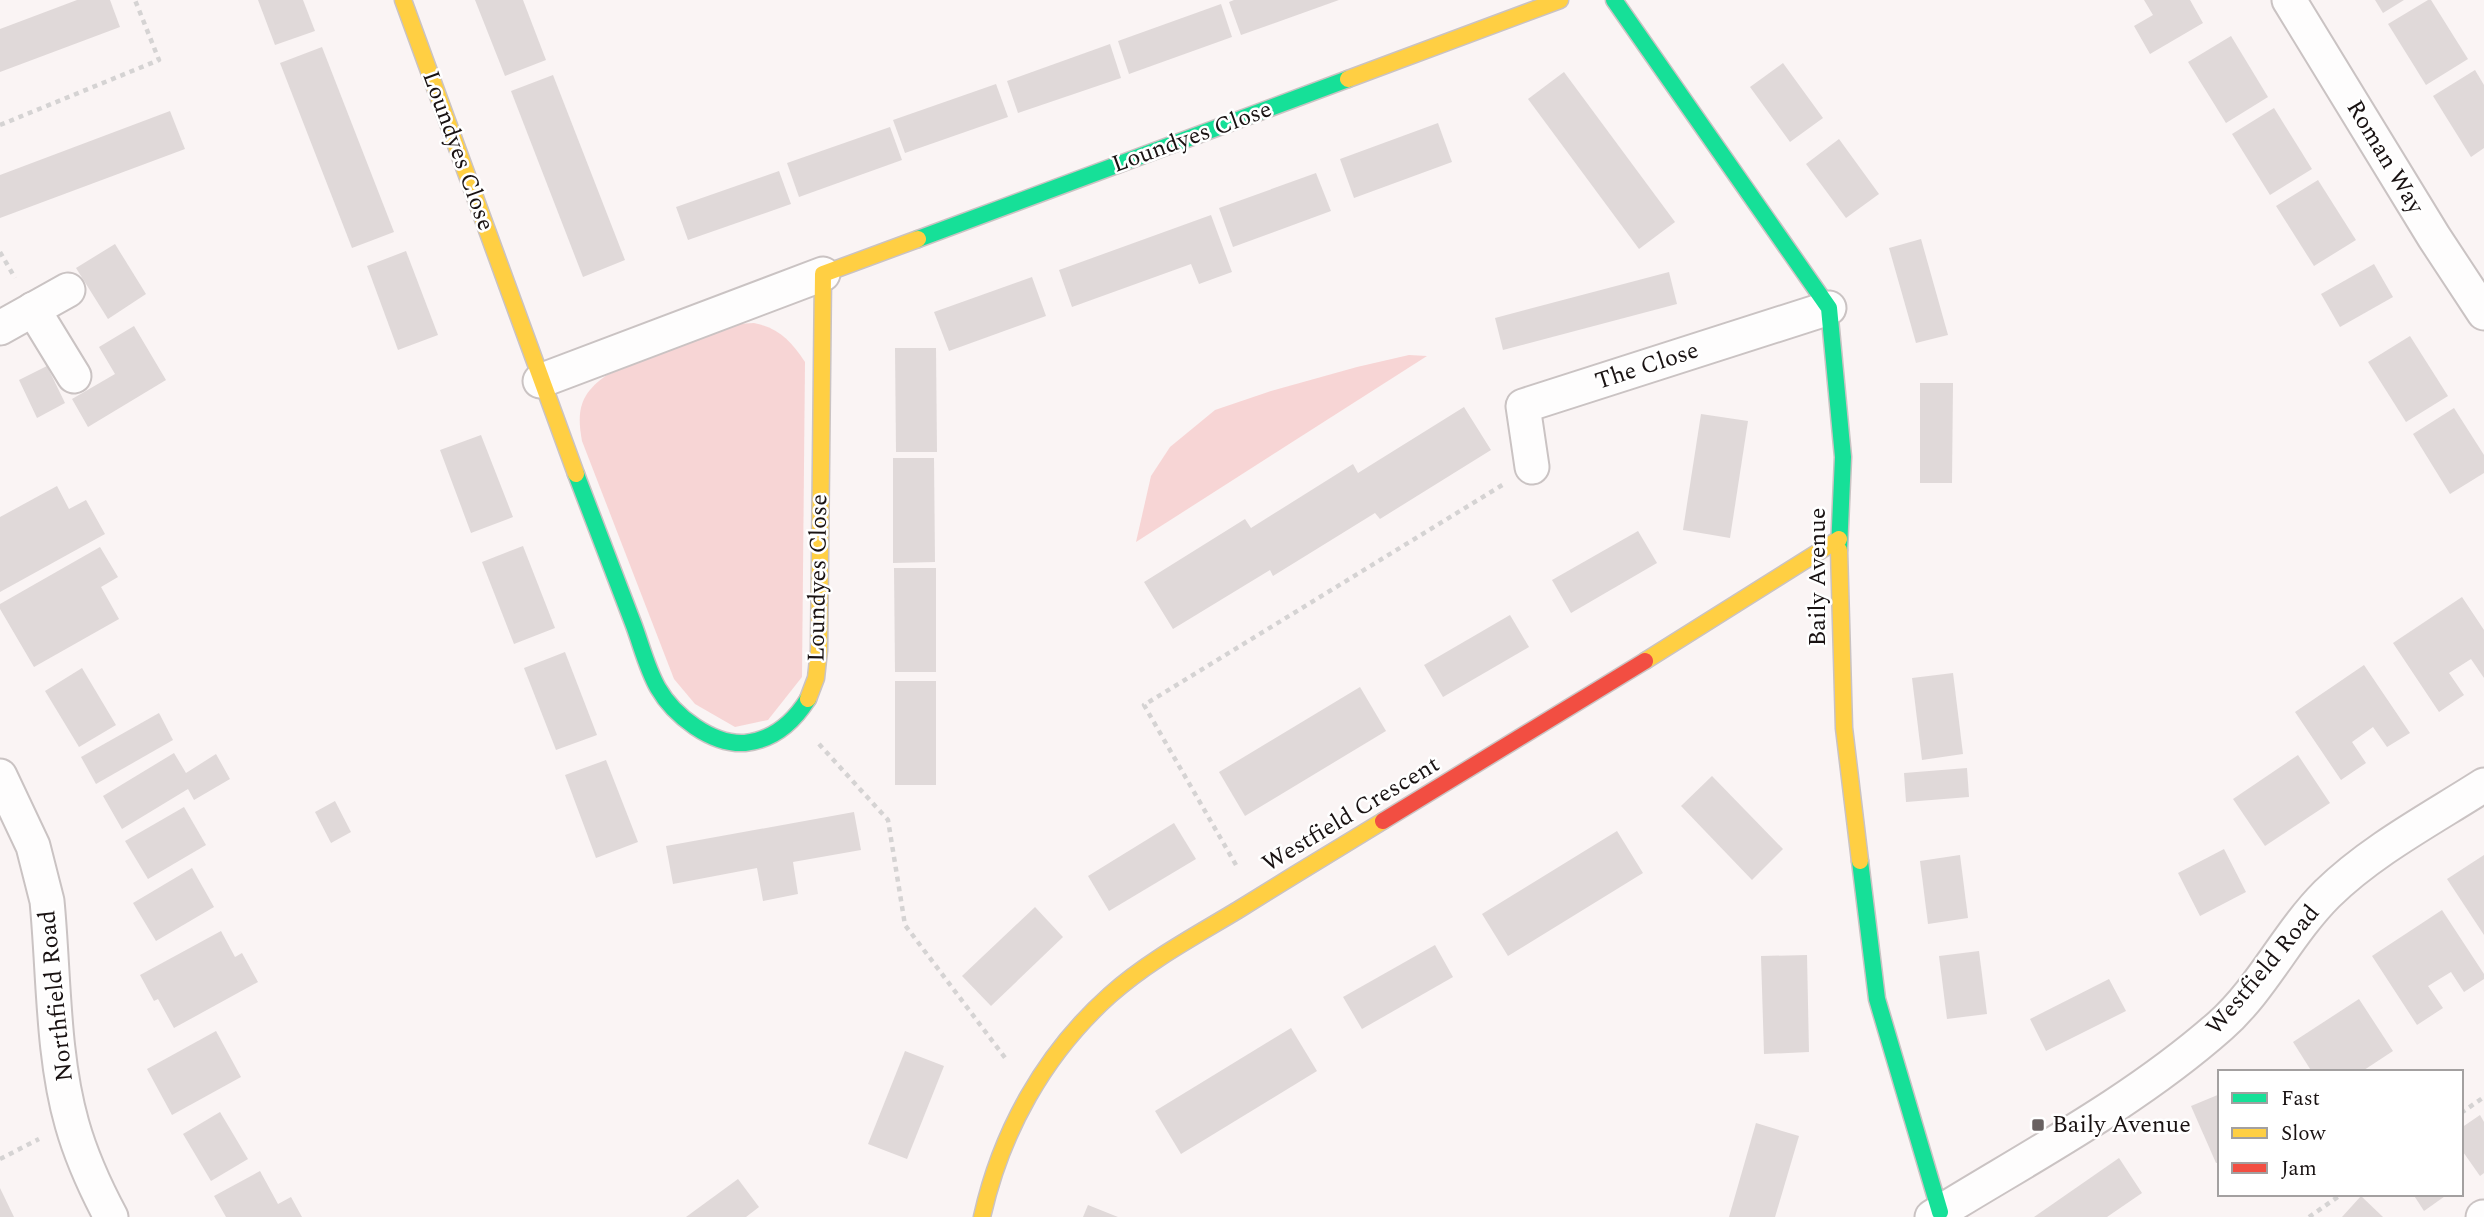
<svg xmlns="http://www.w3.org/2000/svg" width="2484" height="1217" font-family="Spectral,serif">
  <style>
    .green { fill: #f7d5d5 }
    .building { fill: #e0d9d9 }
    .lines { fill: none; stroke-linecap: round; stroke-linejoin: round }
    .street-casing { stroke: #cac3c3; stroke-width: 37 }
    .fast-casing { stroke: #cac3c3; stroke-width: 19 }
    .slow-casing { stroke: #cac3c3; stroke-width: 19 }
    .jam-casing { stroke: #cac3c3; stroke-width: 19 }
    .path { stroke: #d5d3d3; stroke-width: 4.5; stroke-dasharray: 5 5; stroke-linecap: butt }
    .street { stroke: #fefdfd; stroke-width: 33 }
    .fast { stroke: #16e098; stroke-width: 16 }
    .slow { stroke: #ffcf43; stroke-width: 16 }
    .jam { stroke: #f24e42; stroke-width: 16 }
    .poi-dot { fill: #686161; stroke: #fff; stroke-width: 2.5 }
    .labels { text-anchor: middle; dominant-baseline: central; stroke-width: 5; stroke-linejoin: round; paint-order: stroke }
    .street-label { font-size: 24px; fill: #191212; stroke: #fff }
    .poi-label { font-size: 24px; fill: #191212; stroke: #fff; text-anchor: start }
  </style>
  <rect width="100%" height="100%" fill="#faf4f4"/>
  <g class="green">
    <path d="M754,323C779,328 791,341 805,362L802,677L768,720L735,727L695,704L674,679L582,441C576,409 581,393 607,375L737,324Z"/>
    <polygon points="1409,355 1427,356 1136,542 1151,476 1170,447 1215,410 1271,391 1357,367"/>
  </g>
  <g class="building">
    <polygon points="77,0 110,0 120,27 0,72 0,29"/>
    <polygon points="258,0 303,0 315,31 275,45"/>
    <polygon points="475,0 523,0 546,60 505,76"/>
    <polygon points="1234,0 1339,0 1241,35 1229,2"/>
    <polygon points="2144,0 2190,0 2203,23 2150,54 2134,26 2153,15"/>
    <polygon points="2375,0 2404,0 2383,13"/>
    <polygon points="2428,0 2431,0 2468,59 2426,85 2388,24"/>
    <polygon points="1221,4 1232,37 1129,74 1118,41"/>
    <polygon points="2231,36 2268,97 2226,123 2188,62"/>
    <polygon points="1110,44 1121,78 1018,113 1007,81"/>
    <polygon points="322,47 394,232 352,248 280,63"/>
    <polygon points="1783,63 1823,118 1790,142 1750,87"/>
    <polygon points="2475,70 2484,85 2484,148 2471,157 2433,96"/>
    <polygon points="1564,72 1675,222 1639,249 1528,99"/>
    <polygon points="553,75 625,260 583,277 511,91"/>
    <polygon points="996,84 1008,117 905,153 893,120"/>
    <polygon points="2274,108 2312,169 2270,195 2232,134"/>
    <polygon points="170,111 185,149 0,218 0,175"/>
    <polygon points="1438,123 1452,162 1354,198 1340,159"/>
    <polygon points="890,127 902,160 799,197 787,163"/>
    <polygon points="1839,139 1879,194 1846,218 1806,164"/>
    <polygon points="779,171 791,204 688,240 676,207"/>
    <polygon points="1316,173 1331,211 1233,247 1219,208"/>
    <polygon points="2318,180 2356,240 2314,266 2276,206"/>
    <polygon points="1211,215 1232,272 1199,284 1191,264 1072,307 1059,270"/>
    <polygon points="1921,239 1948,335 1916,343 1889,248"/>
    <polygon points="115,244 146,294 108,319 76,268"/>
    <polygon points="406,251 438,335 398,350 367,266"/>
    <polygon points="2374,264 2393,297 2340,327 2321,294"/>
    <polygon points="1669,272 1677,304 1503,350 1495,318"/>
    <polygon points="1032,277 1046,316 949,351 934,312"/>
    <polygon points="134,326 166,380 88,427 72,399 115,374 99,347"/>
    <polygon points="2410,336 2448,396 2406,422 2368,362"/>
    <polygon points="895,348 936,348 937,452 896,452"/>
    <polygon points="47,366 65,403 37,418 19,380"/>
    <polygon points="1920,383 1953,383 1952,483 1920,483"/>
    <polygon points="1464,407 1491,450 1380,519 1375,513 1273,576 1270,570 1173,629 1144,582 1245,519 1251,528 1353,464 1358,473"/>
    <polygon points="2454,408 2484,455 2484,473 2450,494 2413,434"/>
    <polygon points="1701,414 1748,421 1730,538 1683,530"/>
    <polygon points="481,435 513,517 471,533 440,450"/>
    <polygon points="893,458 934,458 935,562 893,563"/>
    <polygon points="57,486 69,509 86,500 105,534 0,592 0,517"/>
    <polygon points="1638,531 1657,563 1571,613 1552,580"/>
    <polygon points="523,546 555,628 514,644 482,562"/>
    <polygon points="100,547 118,577 101,587 119,619 34,667 0,609 0,604"/>
    <polygon points="894,568 936,568 936,672 895,672"/>
    <polygon points="2462,597 2484,630 2484,678 2471,659 2449,673 2464,695 2439,712 2393,643"/>
    <polygon points="1510,615 1529,647 1443,697 1424,665"/>
    <polygon points="565,652 597,735 556,750 524,668"/>
    <polygon points="2364,665 2410,733 2387,747 2373,727 2352,742 2366,763 2341,780 2295,712"/>
    <polygon points="82,668 116,725 79,747 45,691"/>
    <polygon points="1953,673 1963,754 1922,760 1912,678"/>
    <rect x="895" y="681" width="41" height="104"/>
    <polygon points="1360,687 1386,731 1245,816 1219,772"/>
    <polygon points="159,713 173,740 96,784 81,757"/>
    <polygon points="174,753 186,773 216,754 230,779 194,800 188,789 122,829 103,796"/>
    <polygon points="2298,755 2330,803 2265,846 2233,799"/>
    <polygon points="606,760 638,842 596,858 565,775"/>
    <polygon points="1967,768 1969,797 1906,802 1904,773"/>
    <polygon points="1712,776 1783,849 1752,880 1681,806"/>
    <polygon points="335,801 351,832 331,843 315,812"/>
    <polygon points="184,807 206,845 148,879 125,841"/>
    <polygon points="854,812 861,850 793,862 798,894 763,901 757,868 673,884 666,846"/>
    <polygon points="1174,823 1196,859 1109,911 1088,876"/>
    <polygon points="1617,831 1643,873 1508,956 1482,914"/>
    <polygon points="2224,849 2246,892 2200,916 2178,873"/>
    <polygon points="1960,855 1968,918 1928,924 1920,861"/>
    <polygon points="2484,855 2484,935 2447,879"/>
    <polygon points="192,868 214,907 156,941 133,903"/>
    <polygon points="1035,907 1063,937 991,1006 962,976"/>
    <polygon points="2442,910 2484,974 2484,979 2464,992 2451,972 2428,986 2443,1008 2417,1025 2372,956"/>
    <polygon points="221,931 235,957 242,953 258,982 174,1028 158,999 154,1001 140,975"/>
    <polygon points="1435,945 1453,977 1362,1029 1343,997"/>
    <polygon points="1979,951 1987,1014 1947,1019 1939,956"/>
    <polygon points="1807,955 1809,1052 1764,1054 1761,956"/>
    <polygon points="2109,979 2126,1011 2046,1051 2030,1019"/>
    <polygon points="2359,999 2393,1051 2361,1072 2312,1072 2293,1042"/>
    <polygon points="1291,1028 1317,1071 1181,1154 1155,1111"/>
    <polygon points="216,1031 241,1077 172,1115 147,1069"/>
    <polygon points="905,1051 944,1066 907,1159 868,1144"/>
    <polygon points="2220,1094 2220,1162 2216,1163 2191,1106"/>
    <polygon points="220,1112 248,1159 211,1181 183,1134"/>
    <polygon points="2480,1115 2484,1122 2484,1173 2480,1176 2461,1149 2461,1128"/>
    <polygon points="1756,1123 1799,1136 1775,1217 1729,1217"/>
    <polygon points="2119,1158 2142,1193 2107,1217 2034,1217"/>
    <polygon points="260,1171 278,1204 291,1197 302,1217 226,1217 214,1196"/>
    <polygon points="738,1179 759,1207 746,1217 686,1217"/>
    <polygon points="0,1188 14,1217 0,1217"/>
    <polygon points="2413,1194 2448,1194 2424,1211"/>
    <polygon points="2361,1196 2383,1217 2342,1217"/>
    <polygon points="1088,1205 1118,1217 1083,1217"/>
  </g>
  <g class="lines">
    <defs>
      <g id="street">
        <polyline points="2289,0 2434,237 2484,313"/>
        <polyline points="33,309 74,376"/>
        <polyline points="0,328 68,290"/>
        <polyline points="540,381 823,274"/>
        <polyline points="1532,467 1523,406 1829,308"/>
        <path d="M0,776L33,846L47,901C54,973 52,1054 72,1124C81,1156 95,1187 111,1217"/>
        <path d="M1932,1217C2029,1157 2134,1102 2220,1026C2262,989 2287,934 2327,894C2372,850 2431,819 2484,785"/>
        <polyline points="2483,1217 2484,1217"/>
      </g>
      <g id="fast">
        <polyline points="1614,0 1829,308 1843,457 1839,550"/>
        <polyline points="918,239 1348,79"/>
        <path d="M576,474C595,523 614,573 633,623C641,644 647,669 658,688C674,716 712,745 745,743C773,740 793,723 808,699"/>
        <polyline points="1860,861 1877,999 1940,1212"/>
      </g>
      <g id="slow">
        <polyline points="403,0 576,474"/>
        <polyline points="1348,79 1560,0"/>
        <polyline points="1839,550 1844,728 1860,861"/>
        <polyline points="1645,661 1839,539"/>
        <polyline points="808,699 816,678 819,650 823,274 918,239"/>
        <path d="M982,1217C1001,1132 1044,1054 1110,995C1148,961 1195,936 1238,910C1286,880 1335,850 1383,821"/>
      </g>
      <polyline id="jam" points="1383,821 1645,661"/>
    </defs>
    <use href="#street" class="street-casing"/>
    <use href="#fast" class="fast-casing"/>
    <use href="#slow" class="slow-casing"/>
    <use href="#jam" class="jam-casing"/>
    <g class="path">
      <polyline points="0,125 159,60 135,0"/>
      <polyline points="0,252 15,278"/>
      <polyline points="819,744 888,820 905,925 1006,1059"/>
      <polyline points="1236,865 1144,705 1504,484"/>
      <polyline points="2461,1113 2484,1097"/>
      <polyline points="0,1159 39,1139"/>
      <polyline points="2309,1217 2342,1194"/>
    </g>
    <use href="#street" class="street"/>
    <use href="#fast" class="fast"/>
    <use href="#slow" class="slow"/>
    <use href="#jam" class="jam"/>
  </g>
  <rect class="poi-dot" x="2031" y="1118" width="14" height="14" rx="3.5"/>
  <g class="labels">
    <g class="street-label">
      <text transform="translate(1192 137) rotate(-20)">Loundyes Close</text>
      <text transform="translate(458 151) rotate(70)">Loundyes Close</text>
      <text transform="translate(2385 157) rotate(59)">Roman Way</text>
      <text transform="translate(1647 366) rotate(-18)">The Close</text>
      <text transform="translate(1818 577) rotate(-90)">Baily Avenue</text>
      <text transform="translate(818 578) rotate(-89)">Loundyes Close</text>
      <text transform="translate(1351 814) rotate(-31)">Westfield Crescent</text>
      <text transform="translate(2263 970) rotate(-50)">Westfield Road</text>
      <text transform="translate(56 996) rotate(-96)">Northfield Road</text>
    </g>
    <g class="poi-label">
      <text x="2052" y="1125">Baily Avenue</text>
    </g>
  </g>
  <rect x="2218" y="1070" width="245" height="126" fill="#ffffff" stroke="#a3a0a0" stroke-width="2"/>
  <rect x="2232" y="1093" width="35" height="10" fill="#16e098" stroke="#a3a0a0" stroke-width="2"/>
  <text x="2281" y="1105" font-size="21" fill="#191212">Fast</text>
  <rect x="2232" y="1128" width="35" height="10" fill="#ffcf43" stroke="#a3a0a0" stroke-width="2"/>
  <text x="2281" y="1140" font-size="21" fill="#191212">Slow</text>
  <rect x="2232" y="1163" width="35" height="10" fill="#f24e42" stroke="#a3a0a0" stroke-width="2"/>
  <text x="2281" y="1175" font-size="21" fill="#191212">Jam</text>
</svg>
